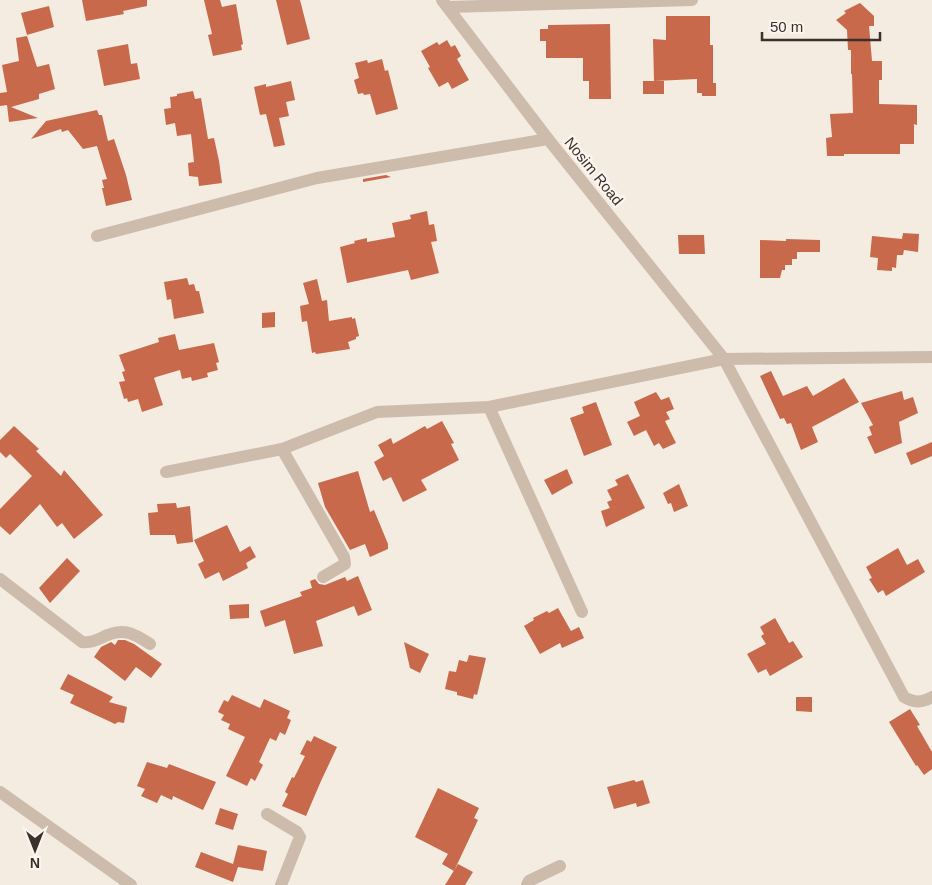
<svg xmlns="http://www.w3.org/2000/svg" width="932" height="885" font-family="Arial,sans-serif">
  <style>
    .building { fill: #c8694b }
    .lines { fill: none; stroke-linecap: round; stroke-linejoin: round }
    .minor { stroke: #cdbbac; stroke-width: 12 }
    .labels { text-anchor: middle; dominant-baseline: central; stroke-width: 5; stroke-linejoin: round; paint-order: stroke }
    .street-label { font-size: 15px; fill: #3b302b; stroke: #fbf5ee }
  </style>
  <rect width="100%" height="100%" fill="#f4ebe1"/>
  <g class="building">
    <polygon points="82,0 147,0 147,6 123,11 124,14 86,21"/>
    <polygon points="204,0 220,0 222,7 236,4 243,44 241,45 242,50 213,56 208,35 212,34"/>
    <polygon points="276,0 300,0 310,39 287,45"/>
    <polygon points="860,3 874,16 874,26 869,26 872,61 882,61 882,80 879,80 879,104 917,105 917,125 914,124 914,144 900,144 900,154 844,154 844,156 827,156 826,138 832,137 830,114 853,113 852,74 851,74 851,50 848,50 847,30 836,20 846,13 844,11"/>
    <polygon points="49,6 54,27 27,35 21,13"/>
    <polygon points="666,16 710,16 710,45 713,45 713,83 716,83 716,96 702,96 702,93 697,93 697,79 654,81 653,39 666,40"/>
    <polygon points="610,24 611,99 589,99 589,81 583,81 583,58 546,58 546,41 540,41 540,29 548,29 548,25"/>
    <polygon points="27,36 37,67 49,64 55,89 39,94 39,99 11,107 38,118 9,122 7,105 0,106 0,93 7,92 2,65 19,61 16,38"/>
    <polygon points="447,40 451,47 455,45 461,56 457,59 469,80 452,89 448,82 439,87 428,68 430,67 421,51 437,42 439,45"/>
    <polygon points="128,44 131,64 137,63 140,79 104,86 97,50"/>
    <polygon points="382,59 385,71 388,70 398,109 376,115 370,94 364,95 363,93 358,94 354,80 359,78 355,63 367,60 368,63"/>
    <polygon points="291,81 295,100 286,102 289,116 279,118 285,145 274,147 266,114 260,115 254,87 266,84 266,87"/>
    <rect x="643" y="81" width="21" height="13"/>
    <polygon points="193,91 195,99 201,98 208,139 214,138 219,161 222,183 199,186 198,177 189,176 188,163 194,162 191,134 177,136 175,123 166,125 164,109 171,108 170,97 177,96 177,94"/>
    <polygon points="97,110 99,115 102,115 108,141 114,139 126,175 132,200 106,206 102,188 104,188 102,180 107,179 97,146 83,149 68,130 62,132 61,129 31,139 46,121"/>
    <polygon points="386,175 391,177 363,182 363,179"/>
    <polygon points="427,211 429,225 434,224 437,241 431,242 439,273 411,280 408,270 347,283 340,247 355,243 354,241 367,238 367,242 395,237 392,223 411,219 410,215"/>
    <polygon points="903,233 919,234 918,252 904,250 903,255 897,255 896,268 892,267 892,271 877,270 878,258 870,257 872,236 902,239"/>
    <polygon points="678,235 704,235 705,254 679,254"/>
    <polygon points="786,239 820,240 820,252 797,252 797,259 792,259 792,265 785,265 785,270 782,270 780,278 760,278 760,240 786,241"/>
    <polygon points="187,278 189,285 194,284 196,291 199,291 204,313 174,319 171,299 167,300 164,282"/>
    <polygon points="317,279 322,301 327,300 329,321 352,317 352,319 355,318 359,336 356,337 356,339 348,342 350,349 316,354 315,352 312,353 307,321 302,322 300,306 309,304 303,283"/>
    <polygon points="275,312 275,327 262,328 262,313"/>
    <polygon points="175,334 179,350 214,343 219,362 216,363 218,370 207,373 208,377 192,381 191,377 182,379 180,370 156,377 154,378 163,405 142,412 138,399 128,402 127,398 124,399 119,382 125,381 122,372 125,371 119,355 159,342 158,338"/>
    <polygon points="771,371 783,396 807,386 813,396 844,378 859,402 812,427 818,442 801,450 791,423 787,424 784,418 780,419 760,376"/>
    <polygon points="902,391 904,400 913,397 918,413 899,422 902,443 875,454 867,437 872,435 869,427 873,425 861,403"/>
    <polygon points="656,392 661,400 669,397 674,409 666,412 670,419 665,421 676,443 663,449 659,443 654,446 646,430 634,436 627,422 640,416 634,402"/>
    <polygon points="596,402 612,445 584,456 570,418 584,413 582,407"/>
    <polygon points="442,421 454,443 451,444 459,460 421,480 427,490 403,502 391,477 383,481 374,462 384,456 378,445 391,438 393,444 425,426 427,429"/>
    <polygon points="14,426 39,449 36,451 61,476 64,470 103,515 74,539 62,523 57,527 40,504 10,535 0,526 0,509 32,476 10,454 6,458 0,452 0,440"/>
    <polygon points="932,442 932,456 911,465 906,453"/>
    <polygon points="567,469 573,483 552,495 544,480"/>
    <polygon points="358,471 370,512 374,510 388,544 388,549 370,557 365,544 350,550 325,507 318,483"/>
    <polygon points="628,474 645,508 606,527 601,511 610,508 607,502 612,500 607,490 618,485 615,480"/>
    <polygon points="679,484 688,506 674,512 671,503 668,504 663,493"/>
    <polygon points="176,503 177,508 190,506 193,542 177,544 175,535 150,535 148,513 158,512 157,504"/>
    <polygon points="227,525 240,552 250,546 256,557 246,563 248,568 223,581 219,572 205,579 198,564 204,561 194,540"/>
    <polygon points="898,548 907,565 918,559 925,572 886,596 883,590 878,593 869,579 872,578 866,567"/>
    <polygon points="67,558 80,571 50,603 39,588"/>
    <polygon points="358,576 372,610 358,616 354,606 316,621 323,646 294,654 285,620 265,627 260,611 302,596 300,592 312,588 310,581 315,579 319,584 325,585 345,577 347,581"/>
    <polygon points="249,604 249,618 230,619 229,605"/>
    <polygon points="558,608 571,631 579,627 584,638 562,648 560,643 540,654 524,626 534,620 533,618 547,611 549,613"/>
    <polygon points="775,618 789,643 793,641 803,657 770,676 766,669 758,673 747,654 766,644 761,636 764,634 760,627"/>
    <polygon points="118,640 125,640 134,644 162,664 151,678 136,667 125,681 94,657 101,647 111,642 115,645"/>
    <polygon points="404,642 429,654 420,673 410,668"/>
    <polygon points="469,655 486,658 477,695 474,694 473,699 457,695 457,692 445,689 449,671 456,672 459,660 467,662"/>
    <polygon points="68,674 113,697 109,702 127,707 124,723 118,722 115,724 70,703 74,695 60,689"/>
    <polygon points="232,695 260,708 264,699 290,711 287,718 291,720 285,735 280,732 276,741 270,738 259,762 263,765 255,781 251,778 247,786 226,776 245,737 228,729 230,724 221,720 224,715 218,712 224,700 228,702"/>
    <polygon points="796,697 812,697 812,712 796,711"/>
    <polygon points="910,709 920,725 917,726 932,752 932,769 924,775 917,765 916,766 889,722"/>
    <polygon points="314,736 337,747 321,781 306,816 282,806 288,794 285,792 292,777 294,778 305,756 300,754 307,740 311,742"/>
    <polygon points="147,762 167,768 169,764 216,782 203,810 173,796 172,800 161,795 157,803 141,796 145,789 137,786"/>
    <polygon points="634,780 636,782 643,780 650,803 637,807 636,803 614,809 607,787"/>
    <polygon points="438,788 479,808 474,818 478,820 454,871 442,864 448,854 415,837"/>
    <polygon points="220,808 238,814 233,830 215,824"/>
    <polygon points="238,845 267,851 263,871 238,867 233,882 195,867 201,852 233,864"/>
    <polygon points="458,864 473,872 465,885 445,885"/>
  </g>
  <g class="lines">
    <g class="minor">
      <path d="M442,0L548,139L724,359L904,697C915,703 921,703 932,697"/>
      <polyline points="448,7 692,0"/>
      <polyline points="97,236 317,178 548,139"/>
      <polyline points="489,407 582,612"/>
      <polyline points="282,449 344,557 345,564 323,577"/>
      <polyline points="166,472 282,449 377,412 489,407 724,359 932,357"/>
      <path d="M0,579L82,642C89,643 95,641 101,638C122,627 132,632 150,644"/>
      <polyline points="0,792 131,885"/>
      <polyline points="267,814 297,832 300,837 281,885"/>
      <polyline points="527,885 529,881 560,866"/>
    </g>
  </g>
  <g class="labels">
    <g class="street-label">
      <text transform="translate(594 171) rotate(51)">Nosim Road</text>
    </g>
  </g>
  <g transform="translate(35 850) rotate(180)" stroke="#fbf5ee" stroke-width="4" paint-order="stroke">
  <path d="M0-4L9 19L0 12L-9 19Z" fill="#3b302b"/>
  <text y="-8" font-size="14" font-weight="bold" text-anchor="middle" fill="#3b302b">N</text>
  </g>
  <path d="M762 32v8h118v-8" fill="none" stroke="#3b302b" stroke-width="2.5"/>
  <text x="770" y="32" font-size="15" fill="#3b302b" stroke="#fbf5ee" stroke-width="4" paint-order="stroke">50 m</text>
</svg>
